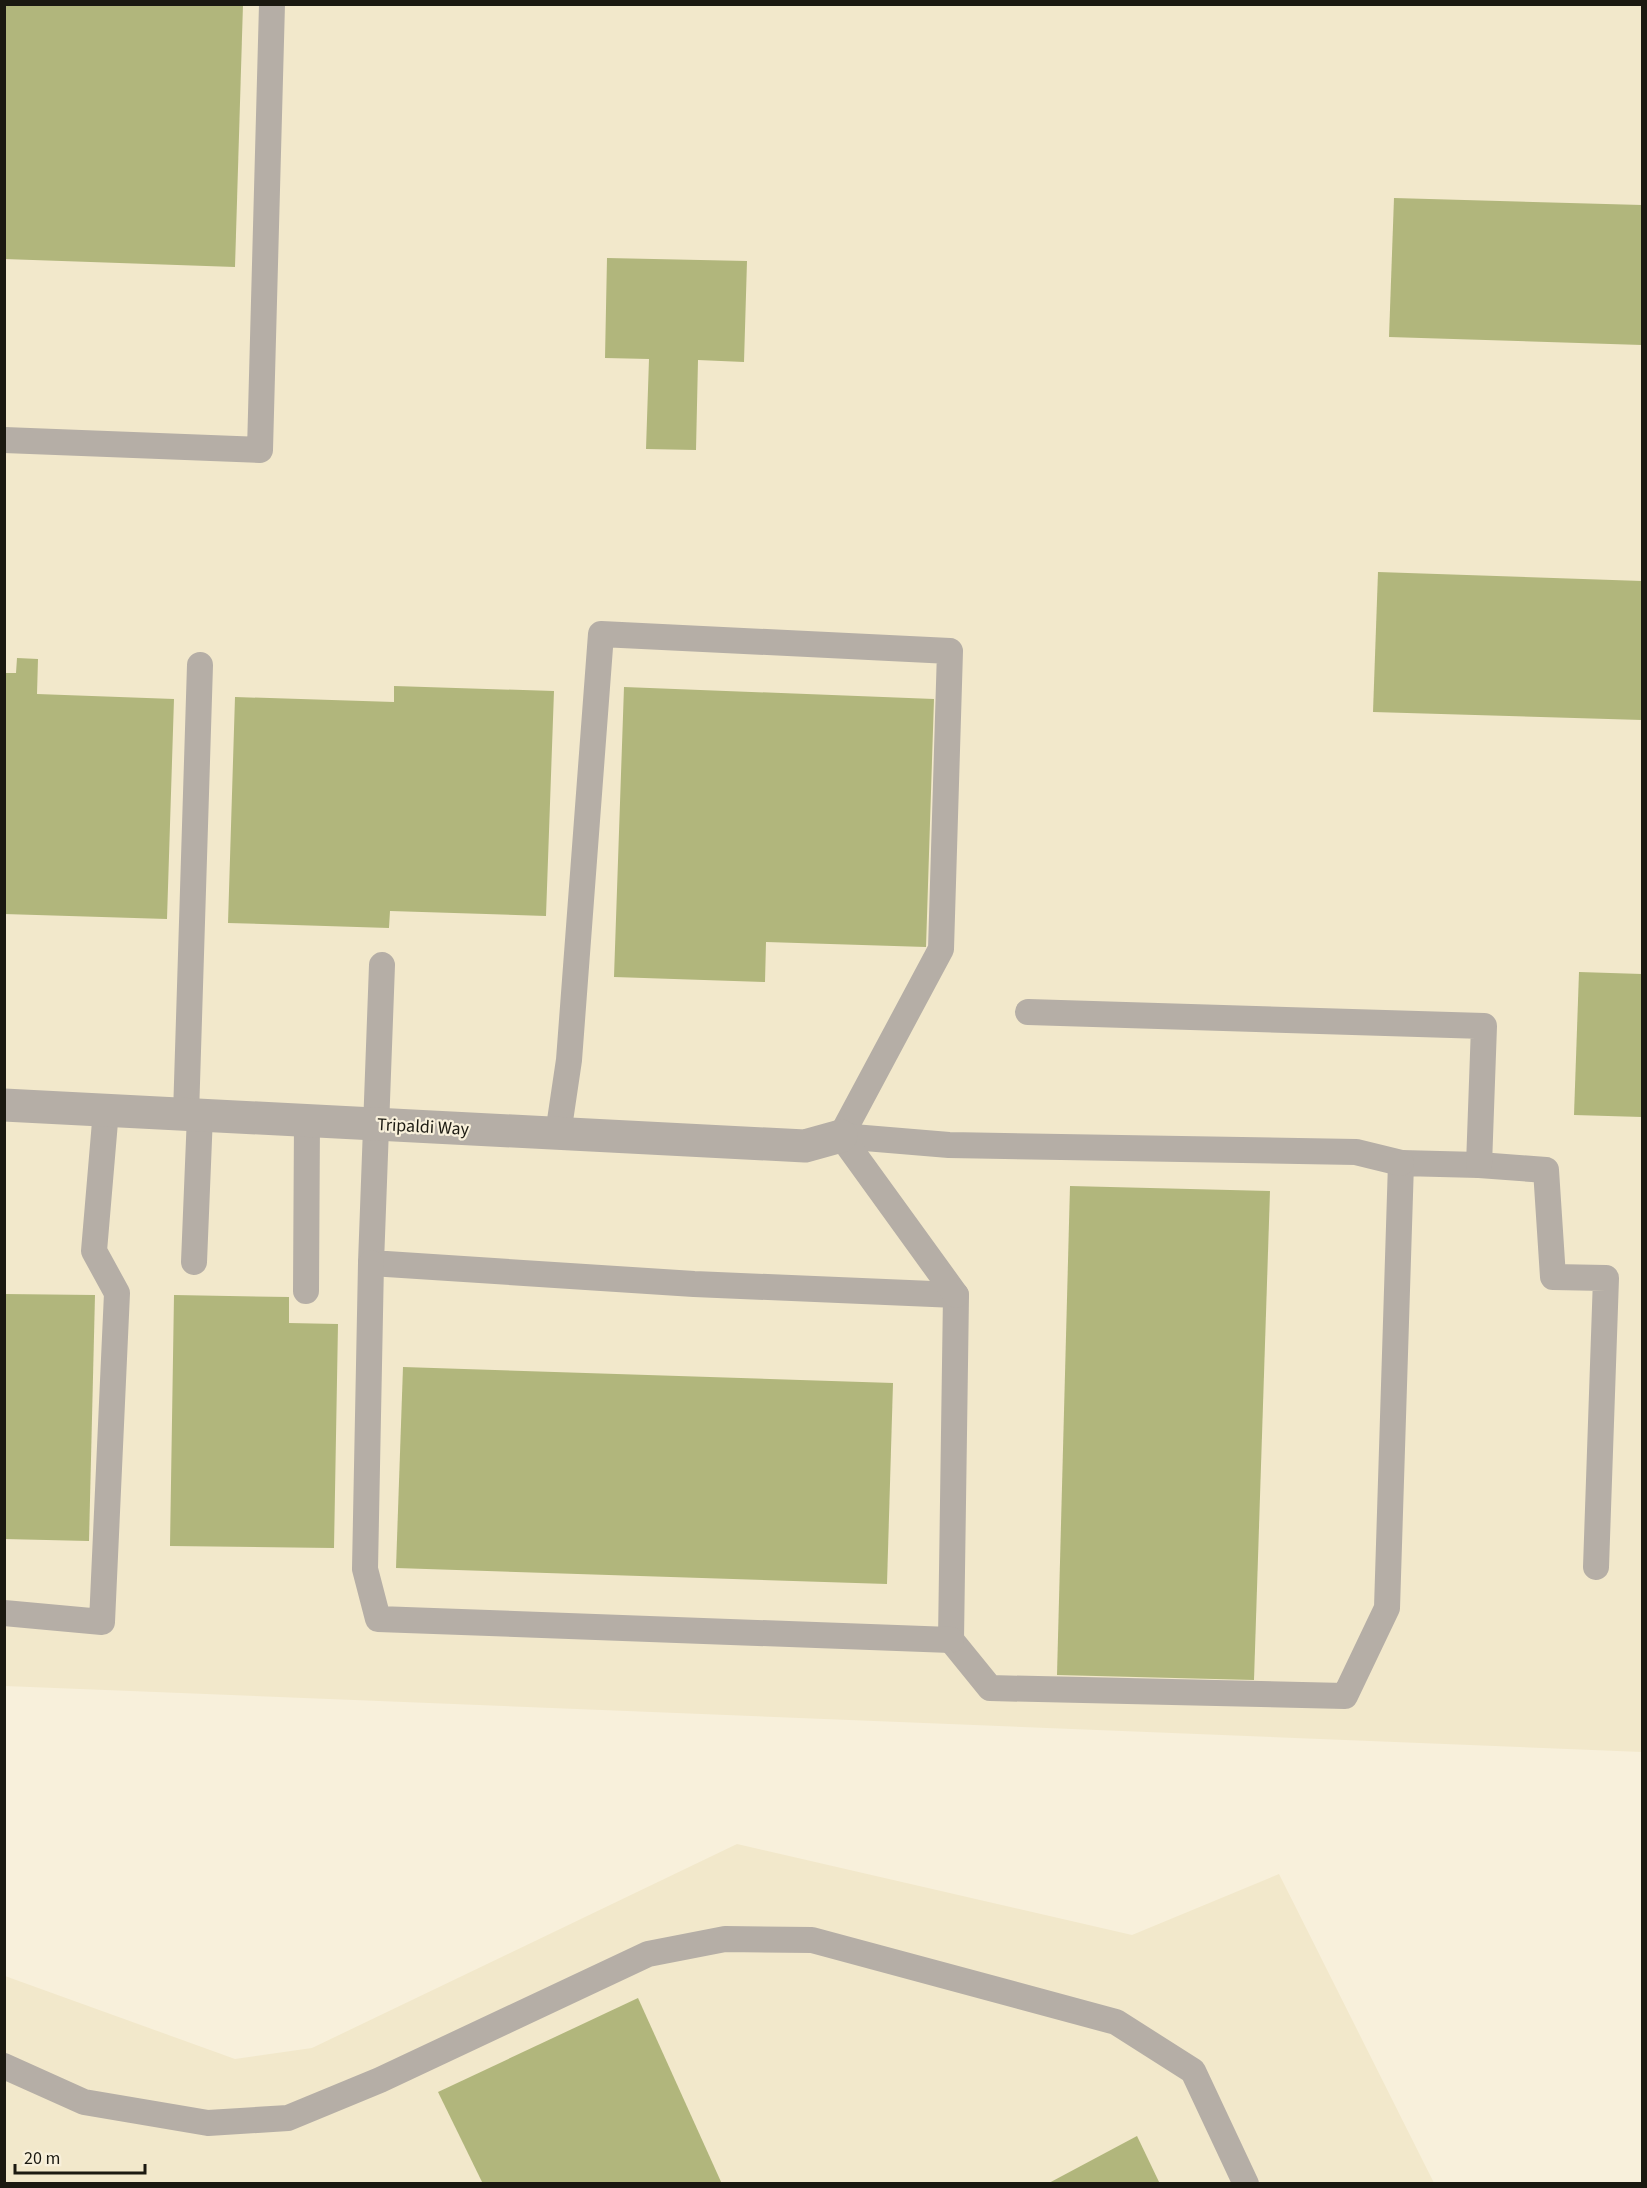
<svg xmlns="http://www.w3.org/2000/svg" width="1647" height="2188" font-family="'Source Sans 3',sans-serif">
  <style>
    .built { fill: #f2e8cb }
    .building { fill: #b1b67c }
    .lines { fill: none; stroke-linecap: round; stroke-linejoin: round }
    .service { stroke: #b5aea6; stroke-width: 26 }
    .minor { stroke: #b5aea6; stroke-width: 33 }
    .labels { text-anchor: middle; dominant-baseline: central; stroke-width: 4.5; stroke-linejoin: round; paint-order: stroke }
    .street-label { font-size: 18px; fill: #1b1911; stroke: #f8f0db }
  </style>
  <rect width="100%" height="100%" fill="#f8f0db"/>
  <g class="built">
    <polygon points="5,5 1642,5 1642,1752 5,1686"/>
    <polygon points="737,1844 1132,1935 1279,1874 1434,2183 5,2184 5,1976 235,2059 312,2048"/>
  </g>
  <g class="building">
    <polygon points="4,4 243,4 235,267 4,259"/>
    <polygon points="1394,198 1642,205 1642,345 1389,337"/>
    <polygon points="607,258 747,261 744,362 698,360 696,450 646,449 649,359 605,358"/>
    <polygon points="1378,572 1642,581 1642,720 1373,712"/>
    <polygon points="17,658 38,659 37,694 174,699 167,919 4,914 4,673 16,673"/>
    <polygon points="394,686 554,691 546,916 390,911 389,928 228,923 235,697 394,702"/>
    <polygon points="624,687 934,699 926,947 766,942 765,982 614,977"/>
    <polygon points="1579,972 1642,974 1642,1117 1574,1115"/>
    <polygon points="1070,1186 1270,1191 1254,1680 1057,1675"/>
    <polygon points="4,1294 95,1295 89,1541 4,1539"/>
    <polygon points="174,1295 289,1297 289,1323 338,1324 334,1548 170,1546"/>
    <polygon points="403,1367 893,1383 887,1584 396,1568"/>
    <polygon points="638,1998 722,2184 483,2184 438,2092"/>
    <polygon points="1137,2136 1160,2184 1047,2184"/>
  </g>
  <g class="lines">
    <g class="service">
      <polyline points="4,440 260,450 272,4"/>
      <polyline points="382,965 371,1263 694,1284 956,1295 951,1640 990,1688 1345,1696 1387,1608 1401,1163 1479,1165 1546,1170 1553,1277 1606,1278 1596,1567"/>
      <polyline points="1028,1012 1484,1026 1479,1165"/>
      <polyline points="186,1115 200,665"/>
      <polyline points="558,1134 569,1060 601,634 950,651 941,949 841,1136"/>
      <polyline points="841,1136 949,1145 1356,1152 1401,1163"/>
      <polyline points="841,1136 956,1295"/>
      <polyline points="194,1262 200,1115"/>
      <polyline points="371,1263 365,1569 378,1619 951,1640"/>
      <polyline points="306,1291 307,1120"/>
      <polyline points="4,1613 102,1622 117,1293 94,1251 106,1110"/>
      <polyline points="4,2066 84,2102 208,2123 288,2118 380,2080 648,1954 725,1939 812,1940 1116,2022 1193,2071 1246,2184"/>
    </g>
    <polyline class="minor" points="4,1105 805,1146 841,1136"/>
  </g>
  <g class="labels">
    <g class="street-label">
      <text transform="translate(423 1127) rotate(3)">Tripaldi Way</text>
    </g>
  </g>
  <rect width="1647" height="2188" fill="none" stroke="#1b1911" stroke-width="12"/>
  <path d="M15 2164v9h130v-9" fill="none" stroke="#1b1911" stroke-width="3"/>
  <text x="24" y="2164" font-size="18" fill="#1b1911" stroke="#f8f0db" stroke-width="4.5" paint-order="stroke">20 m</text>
</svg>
